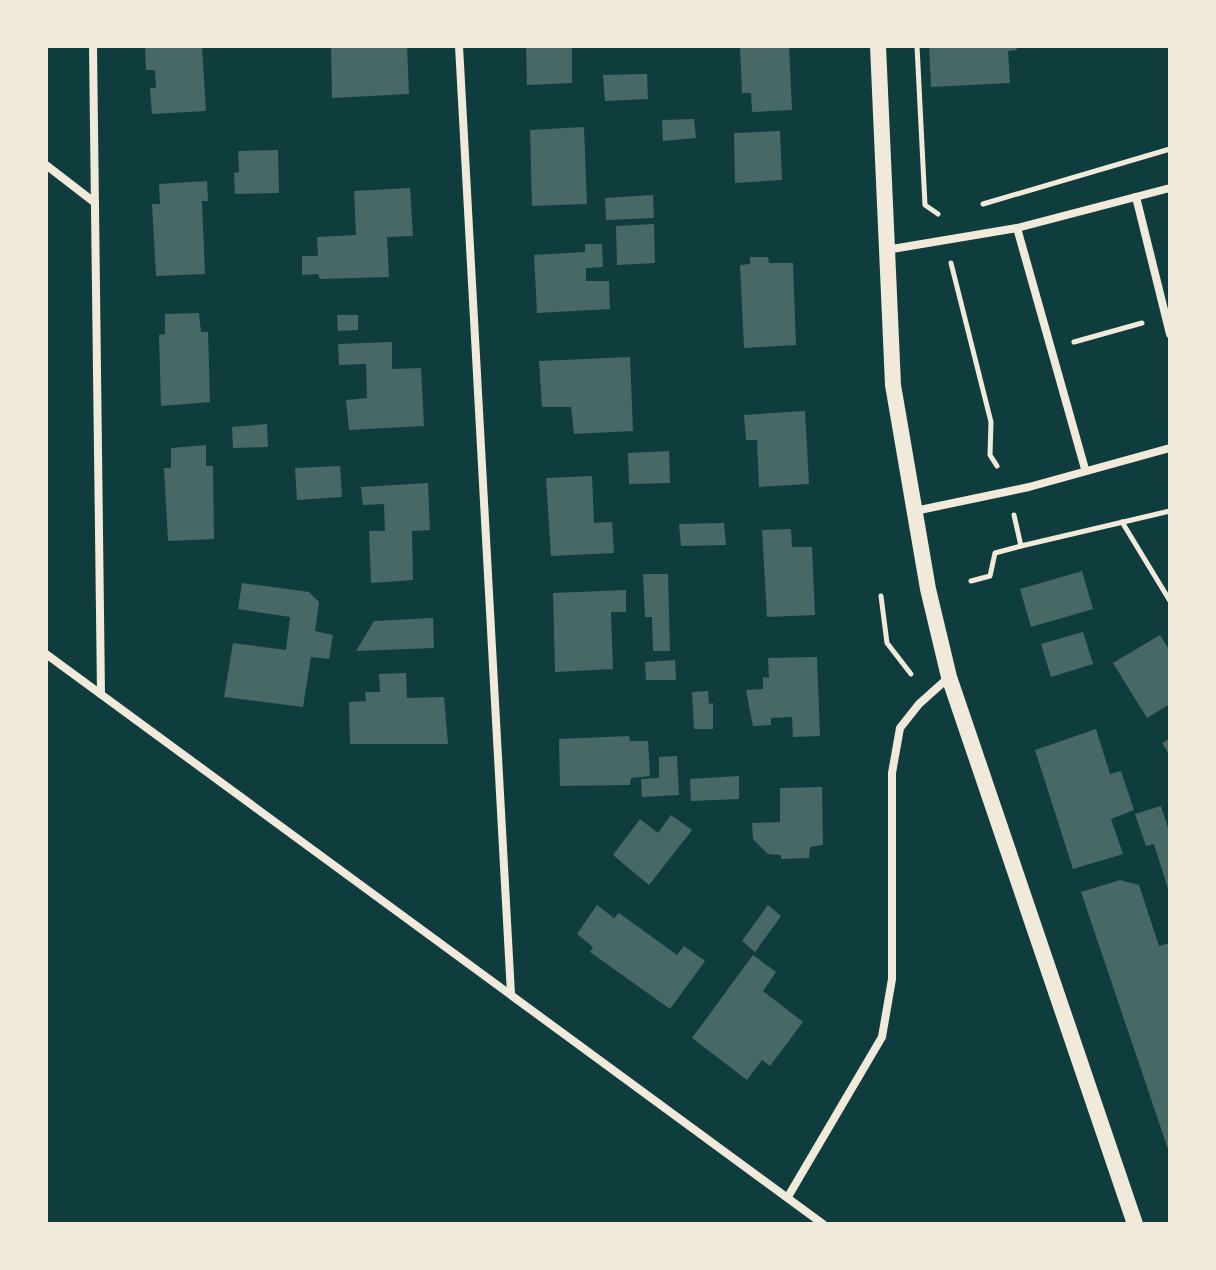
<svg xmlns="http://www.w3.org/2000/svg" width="1216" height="1270" font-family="'Roboto Serif',serif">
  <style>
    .building { fill: #486865 }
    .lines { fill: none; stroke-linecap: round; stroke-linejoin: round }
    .path { stroke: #f1e9da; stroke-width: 5 }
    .minor { stroke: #f1e9da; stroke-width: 8 }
    .secondary { stroke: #f1e9da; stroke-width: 16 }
  </style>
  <rect width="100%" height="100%" fill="#0f3d3e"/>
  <g class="building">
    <polygon points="145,46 202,46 206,111 152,114 150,88 156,88 155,70 146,70"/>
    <polygon points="331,46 407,46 409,94 332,98"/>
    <polygon points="526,46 572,46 572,83 527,85"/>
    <polygon points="740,46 789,46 792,110 752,112 751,93 742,93"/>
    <polygon points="929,46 1016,46 1017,50 1008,51 1010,83 931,87"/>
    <polygon points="647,74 648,99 605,101 603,75"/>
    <polygon points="694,119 696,138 663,141 662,120"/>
    <polygon points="584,127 587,204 532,206 530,130"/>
    <polygon points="780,131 782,180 735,183 734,133"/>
    <polygon points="278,150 279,193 235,194 234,173 239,172 238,151"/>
    <polygon points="207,181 208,201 202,201 205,274 156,276 152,204 160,204 159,184"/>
    <polygon points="410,188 413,236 387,237 389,277 320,279 318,274 302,275 302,256 318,256 317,237 356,235 354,191"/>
    <polygon points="653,195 654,218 606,220 605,198"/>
    <polygon points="654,224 655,263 617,265 616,226"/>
    <polygon points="585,244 602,244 603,267 586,268 586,281 609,281 610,309 537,313 534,255 585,252"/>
    <polygon points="750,257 768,257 769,263 793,263 796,345 744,348 740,265 750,264"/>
    <polygon points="199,313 201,332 208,332 210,402 161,406 159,335 165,334 165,314"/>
    <polygon points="337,315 358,315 358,330 338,331"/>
    <polygon points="392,342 392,369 421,368 424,426 349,430 346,400 367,398 366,364 339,365 338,344"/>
    <polygon points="630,357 633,431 574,434 571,407 542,407 539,361"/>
    <polygon points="805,411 809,484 759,487 757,440 746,440 744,415"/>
    <polygon points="267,424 268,447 233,448 232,427"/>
    <polygon points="206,445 206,466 213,466 214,539 168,541 164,468 171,468 171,448"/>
    <polygon points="669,451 670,483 629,484 628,453"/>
    <polygon points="340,466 342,497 297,500 295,468"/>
    <polygon points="592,476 594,523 612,522 614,553 551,556 546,478"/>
    <polygon points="428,483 430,530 412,531 413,580 371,583 369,531 385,531 384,504 363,505 361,487"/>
    <polygon points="724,523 726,545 681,546 679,524"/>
    <polygon points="791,529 792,547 812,547 815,615 767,617 762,530"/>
    <polygon points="1082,571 1093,609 1031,627 1020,589"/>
    <polygon points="643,574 668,574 670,651 653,651 652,617 645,617"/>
    <polygon points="242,583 309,592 319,602 315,631 333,635 329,659 311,657 303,707 224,697 233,643 286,650 290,617 238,609"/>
    <polygon points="626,590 626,612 611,612 613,669 555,672 553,593"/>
    <polygon points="433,618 434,648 356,651 374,621"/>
    <polygon points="1083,632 1093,664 1051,677 1041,644"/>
    <polygon points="1160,635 1170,651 1170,704 1147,718 1113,663"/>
    <polygon points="817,657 820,736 793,737 792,717 771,718 771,725 753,726 746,690 763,689 763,677 769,678 768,658"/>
    <polygon points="675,660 676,680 646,680 645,662"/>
    <polygon points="406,673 407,698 444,697 448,744 350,744 349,702 366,701 365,692 380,692 379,674"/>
    <polygon points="708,691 709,704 713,703 713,729 694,729 692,692"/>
    <polygon points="1096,729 1110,774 1121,771 1134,810 1111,819 1123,854 1073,869 1035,750"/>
    <polygon points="629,736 630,741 648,741 650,776 631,778 630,785 560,786 559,739"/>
    <polygon points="1170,738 1170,756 1162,743"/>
    <polygon points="677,756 679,795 642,797 641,779 659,778 659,757"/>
    <polygon points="739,776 739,799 691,801 690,779"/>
    <polygon points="822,787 823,845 810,847 809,858 781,859 781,855 768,854 753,839 752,823 780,822 780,788"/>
    <polygon points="1161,806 1170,834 1169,892 1154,844 1146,846 1135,814"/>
    <polygon points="671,815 692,830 649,885 613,855 640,819 658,833"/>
    <polygon points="1120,880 1139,885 1159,946 1170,943 1170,1155 1081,892"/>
    <polygon points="597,905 614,918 619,913 677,955 684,946 705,961 670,1009 590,952 593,947 577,934"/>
    <polygon points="768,905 781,916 755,952 742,941"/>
    <polygon points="753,955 776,972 763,991 803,1022 770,1066 762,1060 747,1080 692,1038"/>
  </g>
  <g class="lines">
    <g class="path">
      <polyline points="917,46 925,205 938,214"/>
      <polyline points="983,204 1170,149"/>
      <polyline points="951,263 991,422 990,455 997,466"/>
      <polyline points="1074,342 1142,323"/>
      <polyline points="1122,522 1170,601"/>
      <polyline points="1021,546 1170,511"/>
      <polyline points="971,581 990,576 995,553 1021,546 1014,515"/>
      <polyline points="881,596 887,643 911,674"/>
    </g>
    <g class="minor">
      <polyline points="93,46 101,694"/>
      <polyline points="459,46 511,994"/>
      <polyline points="46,165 94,202"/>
      <polyline points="1136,197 1170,334"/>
      <polyline points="1017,228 1085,469"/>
      <polyline points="886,250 1017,228 1170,188"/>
      <polyline points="915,511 1029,487 1170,448"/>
      <polyline points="46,654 823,1224"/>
      <polyline points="789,1195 882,1037 892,979 892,773 900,728 919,704 948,678"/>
    </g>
    <polyline class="secondary" points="878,46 893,385 928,589 949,677 1135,1224"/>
  </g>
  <rect width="1216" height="1270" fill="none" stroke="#f1e9da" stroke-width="96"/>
</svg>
